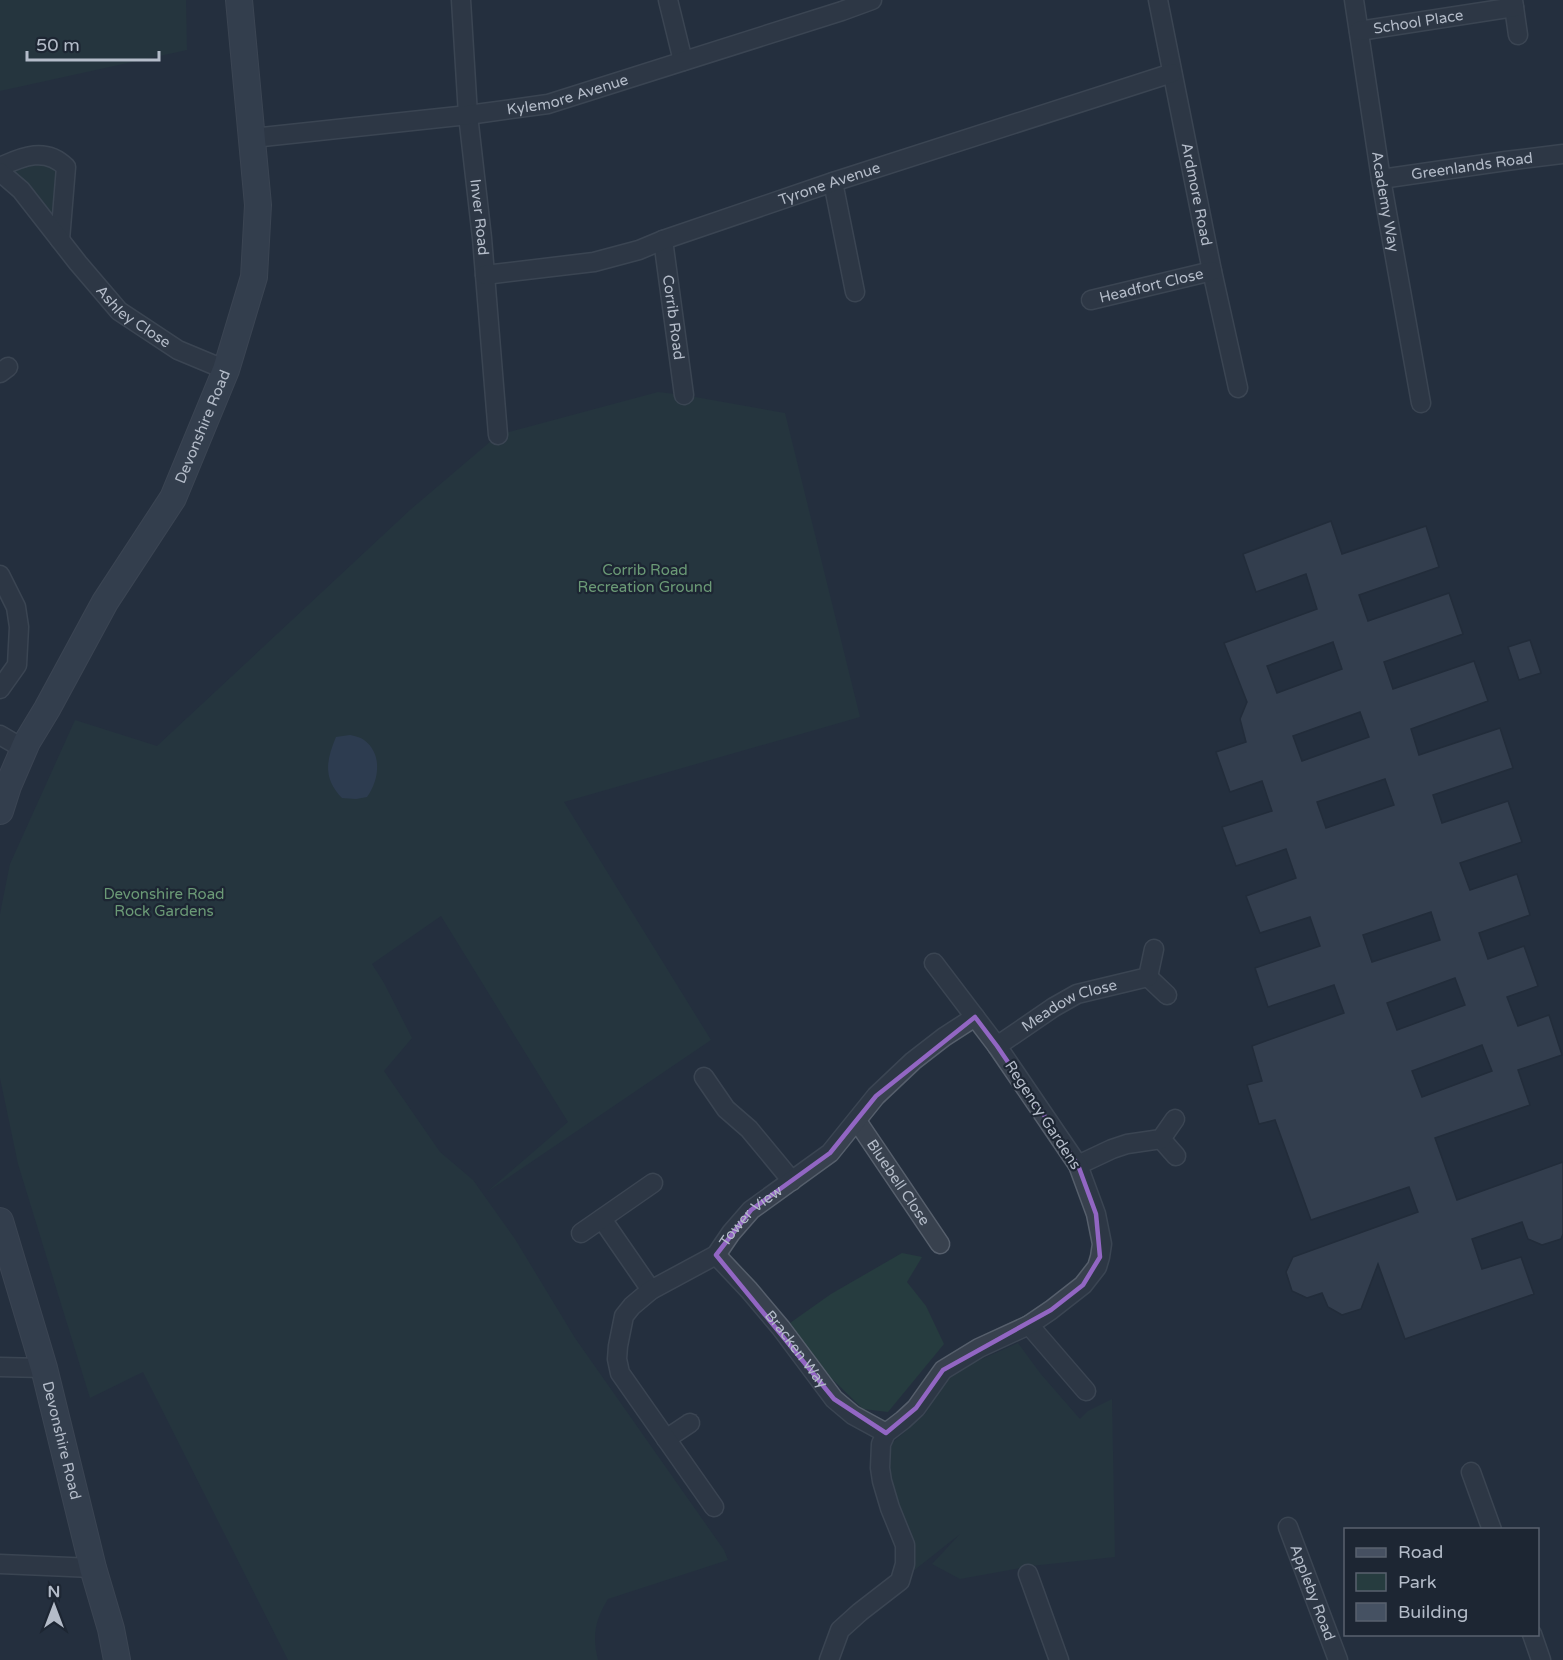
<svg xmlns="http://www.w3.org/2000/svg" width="1563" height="1660" font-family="'Varela Round',sans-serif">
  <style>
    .green { fill: #263c3f }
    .water { fill: #394c67 }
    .building { fill: #455162; stroke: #1f2835; stroke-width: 1.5; fill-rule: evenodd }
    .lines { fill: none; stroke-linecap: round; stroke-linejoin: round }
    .minor-casing { stroke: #565f6c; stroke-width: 21 }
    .secondary-casing { stroke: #565f6c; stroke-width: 28 }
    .minor { stroke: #38414e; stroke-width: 18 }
    .secondary { stroke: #465061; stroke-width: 26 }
    .marked { fill: none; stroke: #9266c3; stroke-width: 4.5; stroke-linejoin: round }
    .labels { text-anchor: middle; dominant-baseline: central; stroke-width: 4.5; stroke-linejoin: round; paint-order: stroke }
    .street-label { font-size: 15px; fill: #b4bcc9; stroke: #1d2633 }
    .park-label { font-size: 15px; fill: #6b9a76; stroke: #1d2633 }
  </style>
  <rect width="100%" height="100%" fill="#242f3e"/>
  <g class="green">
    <polygon points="0,0 186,0 187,50 0,91"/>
    <polygon points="24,156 59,160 60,240 0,174"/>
    <path d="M658,392L684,395L785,413L860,717L564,802L711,1040L487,1192L568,1122L441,916L372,964L384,983L412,1038L384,1071L440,1152L473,1180L515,1239L575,1338L724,1550L728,1560L608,1599C595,1620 592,1636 598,1660H288L143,1372L90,1398L18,1164L0,1078V914L10,864L75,720L157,746L410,510L498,435Z"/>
    <polygon points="902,1253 922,1257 907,1282 926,1306 944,1344 888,1412 863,1409 826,1373 790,1323 831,1294"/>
    <polygon points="1018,1343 1040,1373 1080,1419 1088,1411 1112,1399 1115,1557 1031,1566 960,1579 932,1564 960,1534 912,1572 891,1489 888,1465 892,1443 925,1414 943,1382 962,1368"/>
  </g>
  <path class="water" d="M350,735C354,736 360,737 364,740C383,754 379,780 367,797L356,799L342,798C323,778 326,761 336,737Z"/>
  <g class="building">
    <path d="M1331,521L1342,554L1426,526L1439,567L1359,595L1368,621L1449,593L1463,634L1384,662L1393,689L1474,661L1488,701L1411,729L1419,755L1500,728L1513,768L1433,795L1442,823L1508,801L1522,842L1460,863L1470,890L1517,874L1530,915L1479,933L1488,959L1524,946L1538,986L1507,997L1518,1026L1549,1015L1562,1055L1518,1070L1530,1105L1435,1138L1457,1200L1563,1162V1234L1561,1239L1542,1245L1528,1239L1522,1222L1472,1239L1482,1269L1521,1257L1534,1294L1405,1339L1378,1264L1361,1309L1342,1315L1328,1307L1322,1293L1307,1298L1292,1291L1286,1272L1293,1257L1418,1212L1409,1187L1311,1220L1275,1120L1259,1124L1247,1085L1262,1081L1252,1046L1344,1013L1334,985L1268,1007L1255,968L1320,946L1310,917L1260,933L1246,896L1296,878L1286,849L1236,866L1222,827L1272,811L1262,781L1230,792L1216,752L1246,742L1240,719L1247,702L1224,643L1317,609L1306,574L1256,592L1243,554ZM1333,642L1342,669L1277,693L1267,666ZM1360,712L1369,737L1302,761L1293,736ZM1385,779L1394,805L1326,828L1317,802ZM1431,912L1440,940L1372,962L1363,935ZM1455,978L1465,1005L1397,1030L1387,1003ZM1482,1045L1492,1071L1422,1097L1412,1071Z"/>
    <polygon points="1530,640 1541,673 1519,680 1508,647"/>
  </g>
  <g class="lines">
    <defs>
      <g id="minor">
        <path id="s1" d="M461,0L468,115L482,238L498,435"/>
        <polyline points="668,0 683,61"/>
        <path id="s2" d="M1158,0L1212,271L1238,388"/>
        <path id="s3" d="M1354,0L1381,179L1421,403"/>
        <polyline points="1513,0 1518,35"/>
        <path id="s4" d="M1359,31L1514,7"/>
        <path id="s5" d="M253,138L468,115L548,104L842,11L872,0"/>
        <path d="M0,167C23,156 46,147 66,167L60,240"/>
        <path id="s6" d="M0,172L21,190L78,263L119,311L178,350L226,370"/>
        <path id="s7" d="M1381,179L1506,161L1563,154"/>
        <polyline points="833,182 855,292"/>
        <path id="s8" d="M663,240L684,395"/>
        <path id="s9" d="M485,275L594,262L639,250L663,240L833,182L1172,73"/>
        <path id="s10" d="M1091,300L1212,271"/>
        <polyline points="0,373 8,367"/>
        <polyline points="0,575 16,607 19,627 17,665 0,689"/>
        <polyline points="0,735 24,749"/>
        <polyline points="1148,977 1167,995"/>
        <path id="s11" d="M997,1046L1054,1007L1077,994L1148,977L1154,949"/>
        <polyline points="704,1077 726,1109 749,1129 792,1181"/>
        <path id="s12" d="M857,1121L940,1244"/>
        <polyline points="1161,1139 1176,1156"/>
        <polyline points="1078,1165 1112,1149 1127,1144 1161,1139 1175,1119"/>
        <polyline points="602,1219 651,1290"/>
        <polyline points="581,1233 653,1183"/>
        <path id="s13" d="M716,1255L749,1290L781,1328L834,1399L853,1415L886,1433"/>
        <polyline points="1029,1325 1086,1391"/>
        <polyline points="0,1367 44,1368"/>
        <polyline points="666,1439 690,1423"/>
        <polyline points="1471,1472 1492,1530"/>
        <path id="s14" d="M714,1507L620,1373L617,1359L618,1346L624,1316L632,1306L651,1290L716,1255L731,1233L751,1210L830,1153L876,1096L913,1061L944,1037L975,1017"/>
        <path id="s15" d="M1288,1527L1338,1660"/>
        <polyline points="0,1564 93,1568"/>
        <polyline points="1028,1574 1059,1660"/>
        <polyline points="1532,1634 1541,1660"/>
        <polyline points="829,1660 840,1630 860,1612 900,1581 905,1564 905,1545 890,1508 882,1481 880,1468 881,1444 886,1433 903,1420 916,1408 943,1370 979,1348 1029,1325 1051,1310 1083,1285 1097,1267 1100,1257 1102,1244 1096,1214 1078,1165 997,1046 934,963"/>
      </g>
      <g id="secondary">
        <path id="s16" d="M0,811L8,786L27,742L47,709L105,602L173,498L226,370L254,277L258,205L239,0"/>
        <path id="s17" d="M0,1221L44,1368L93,1568L111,1629L117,1660"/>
      </g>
    </defs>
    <use href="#minor" class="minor-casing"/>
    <use href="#secondary" class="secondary-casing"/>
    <use href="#minor" class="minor"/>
    <use href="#secondary" class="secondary"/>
  </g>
  <path d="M0 0H1563V1660H0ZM975,1017L997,1046L1078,1165L1096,1214L1100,1257L1083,1285L1051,1310L943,1370L916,1408L886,1433L834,1399L716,1255L751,1210L830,1153L876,1096Z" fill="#242f3e" fill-opacity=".55" fill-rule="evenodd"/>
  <path class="marked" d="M975,1017L997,1046L1078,1165L1096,1214L1100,1257L1083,1285L1051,1310L943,1370L916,1408L886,1433L834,1399L716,1255L751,1210L830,1153L876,1096Z"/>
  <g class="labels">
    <g class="street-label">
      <text stroke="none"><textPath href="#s4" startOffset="60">School Place</textPath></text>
      <text stroke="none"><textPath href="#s5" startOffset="318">Kylemore Avenue</textPath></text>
      <text stroke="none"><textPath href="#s7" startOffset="92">Greenlands Road</textPath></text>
      <text stroke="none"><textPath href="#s9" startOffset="358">Tyrone Avenue</textPath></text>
      <text stroke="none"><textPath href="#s2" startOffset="198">Ardmore Road</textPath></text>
      <text stroke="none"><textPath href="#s3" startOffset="204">Academy Way</textPath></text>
      <text stroke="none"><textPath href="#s1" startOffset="218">Inver Road</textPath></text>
      <text stroke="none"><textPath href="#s10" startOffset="62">Headfort Close</textPath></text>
      <text stroke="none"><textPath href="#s6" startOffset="198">Ashley Close</textPath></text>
      <text stroke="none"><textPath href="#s8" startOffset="78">Corrib Road</textPath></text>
      <text stroke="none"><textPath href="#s16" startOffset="436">Devonshire Road</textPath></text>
      <text stroke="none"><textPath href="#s11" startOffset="84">Meadow Close</textPath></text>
      <text transform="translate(1043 1115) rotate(57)">Regency Gardens</text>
      <text stroke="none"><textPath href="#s12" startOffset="74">Bluebell Close</textPath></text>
      <text stroke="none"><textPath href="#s14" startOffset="386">Tower View</textPath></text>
      <text stroke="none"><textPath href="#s13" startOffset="124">Bracken Way</textPath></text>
      <text stroke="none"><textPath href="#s17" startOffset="228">Devonshire Road</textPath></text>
      <text stroke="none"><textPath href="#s15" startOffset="70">Appleby Road</textPath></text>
    </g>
    <g class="park-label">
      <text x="645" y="570">Corrib Road<tspan x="645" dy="17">Recreation Ground</tspan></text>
      <text x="164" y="894">Devonshire Road<tspan x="164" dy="17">Rock Gardens</tspan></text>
    </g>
  </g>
  <rect x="1344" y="1528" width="195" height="108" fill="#1d2633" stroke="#59626f" stroke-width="1.5"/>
  <rect x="1356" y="1548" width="30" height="9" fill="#465061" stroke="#59626f" stroke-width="1.5"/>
  <text x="1398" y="1558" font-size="18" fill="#b4bcc9">Road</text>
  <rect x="1356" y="1573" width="30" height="18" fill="#263c3f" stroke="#59626f" stroke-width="1.5"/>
  <text x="1398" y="1588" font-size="18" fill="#b4bcc9">Park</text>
  <rect x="1356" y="1603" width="30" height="18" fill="#455162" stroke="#59626f" stroke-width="1.5"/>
  <text x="1398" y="1618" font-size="18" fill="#b4bcc9">Building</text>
  <g transform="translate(54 1606)" stroke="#1d2633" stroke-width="4.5" paint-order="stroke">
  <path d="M0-4.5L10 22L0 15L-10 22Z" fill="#b4bcc9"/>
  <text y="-9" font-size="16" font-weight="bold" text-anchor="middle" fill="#b4bcc9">N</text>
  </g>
  <path d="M27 51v9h132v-9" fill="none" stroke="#b4bcc9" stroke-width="3"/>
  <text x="36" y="51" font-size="18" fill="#b4bcc9" stroke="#1d2633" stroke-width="4.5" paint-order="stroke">50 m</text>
</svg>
